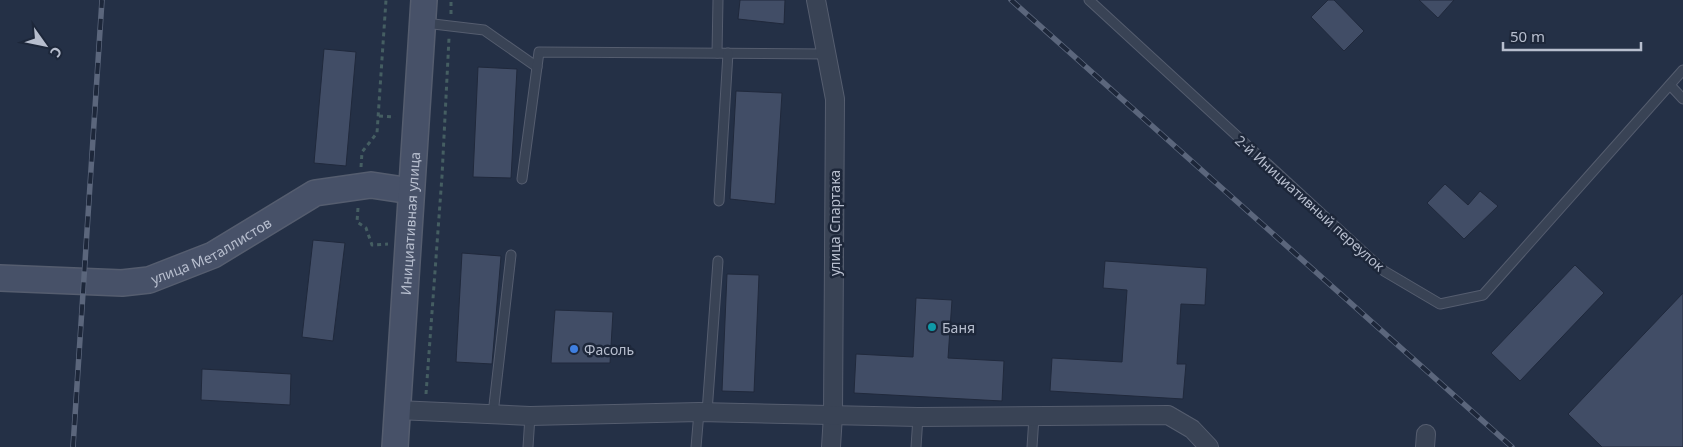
<svg xmlns="http://www.w3.org/2000/svg" width="1683" height="447" font-family="'Noto Sans',sans-serif">
  <style>
    .building { fill: #414d66; stroke: #20293c }
    .lines { fill: none; stroke-linecap: round; stroke-linejoin: round }
    .lane-casing { stroke: #555d6f; stroke-width: 11 }
    .street-casing { stroke: #555d6f; stroke-width: 20 }
    .secondary-casing { stroke: #555d6f; stroke-width: 28 }
    .path { stroke: #455e62; stroke-width: 3; stroke-dasharray: 4 4; stroke-linecap: butt }
    .lane { stroke: #394355; stroke-width: 9 }
    .street { stroke: #394355; stroke-width: 18 }
    .secondary { stroke: #475168; stroke-width: 25 }
    .rail-casing { stroke: #5b667c; stroke-width: 5.5 }
    .rail { stroke: #1d273a; stroke-width: 4; stroke-dasharray: 11; stroke-linecap: butt }
    .culture-dot { fill: #0f9aa8; stroke: #1d273a; stroke-width: 2 }
    .shop-dot { fill: #3f7fe0; stroke: #1d273a; stroke-width: 2 }
    .labels { text-anchor: middle; dominant-baseline: central; stroke-width: 5; stroke-linejoin: round; paint-order: stroke }
    .street-label { font-size: 14px; fill: #b7bece; stroke: #1d273a }
    .poi-label { font-size: 14px; fill: #b7bece; stroke: #1d273a; text-anchor: start }
  </style>
  <rect width="100%" height="100%" fill="#243046"/>
  <g class="building">
    <polygon points="740,0 785,0 784,24 738,19"/>
    <polygon points="1328,0 1334,0 1364,31 1344,51 1311,17"/>
    <polygon points="1419,0 1454,0 1438,18"/>
    <polygon points="324,49 356,52 346,166 314,163"/>
    <polygon points="478,67 517,69 511,178 473,177"/>
    <polygon points="736,91 782,93 775,204 730,199"/>
    <polygon points="1445,184 1468,205 1480,191 1498,206 1464,239 1427,203"/>
    <polygon points="313,240 345,243 333,341 302,337"/>
    <polygon points="462,253 501,256 492,364 456,362"/>
    <polygon points="1105,261 1207,268 1205,305 1181,304 1177,364 1186,364 1183,399 1050,391 1052,358 1122,362 1127,290 1103,288"/>
    <polygon points="1575,265 1604,293 1520,381 1491,353"/>
    <polygon points="727,274 759,275 754,392 722,391"/>
    <polygon points="1683,293 1683,447 1602,447 1568,414"/>
    <polygon points="916,298 952,300 948,358 1004,361 1002,401 854,393 856,354 913,357"/>
    <polygon points="555,310 613,312 610,363 551,363"/>
    <polygon points="202,369 291,374 290,405 201,400"/>
  </g>
  <g class="lines">
    <defs>
      <g id="lane">
        <polyline points="1089,0 1384,271 1440,304 1483,295 1683,70"/>
        <polyline points="425,23 484,30 537,67"/>
        <polyline points="717,53 718,0"/>
        <polyline points="1670,85 1683,99"/>
        <polyline points="522,179 539,52 826,54"/>
        <polyline points="719,201 728,53"/>
        <polyline points="707,412 718,261"/>
        <polyline points="493,414 511,255"/>
        <polyline points="528,447 530,416"/>
        <polyline points="696,447 699,412"/>
        <polyline points="916,447 918,417"/>
        <polyline points="1032,447 1034,417"/>
      </g>
      <g id="street">
        <polyline points="816,0 835,99 833,415 831,447"/>
        <polyline points="397,410 530,416 699,412 918,417 1168,415 1192,429 1209,447"/>
        <polyline points="1425,447 1426,434"/>
      </g>
      <g id="secondary">
        <path id="s1" d="M0,278L122,283L149,280L213,255L315,193L371,185L411,191"/>
        <path id="s2" d="M395,447L424,0"/>
      </g>
    </defs>
    <use href="#lane" class="lane-casing"/>
    <use href="#street" class="street-casing"/>
    <use href="#secondary" class="secondary-casing"/>
    <g class="path">
      <polyline points="451,14 451,0"/>
      <polyline points="379,116 395,117"/>
      <polyline points="361,167 362,152 377,133 386,0"/>
      <polyline points="358,208 357,222 366,228 372,245 388,244"/>
      <polyline points="426,394 442,176 449,38"/>
    </g>
    <use href="#lane" class="lane"/>
    <use href="#street" class="street"/>
    <use href="#secondary" class="secondary"/>
    <defs>
      <g id="rail">
        <polyline points="1011,0 1512,447"/>
        <polyline points="73,447 102,0"/>
      </g>
    </defs>
    <use href="#rail" class="rail-casing"/>
    <use href="#rail" class="rail"/>
  </g>
  <circle class="culture-dot" cx="932" cy="327" r="5"/>
  <circle class="shop-dot" cx="574" cy="349" r="5"/>
  <g class="labels">
    <g class="street-label">
      <text transform="translate(1310 203) rotate(42)">2-й Инициативный переулок</text>
      <text stroke="none"><textPath href="#s2" startOffset="224">Инициативная улица</textPath></text>
      <text transform="translate(834 223) rotate(-90)">улица Спартака</text>
      <text stroke="none"><textPath href="#s1" startOffset="218">улица Металлистов</textPath></text>
    </g>
    <g class="poi-label">
      <text x="942" y="327">Баня</text>
      <text x="584" y="349">Фасоль</text>
    </g>
  </g>
  <g transform="translate(45 45) rotate(123)" stroke="#1d273a" stroke-width="4" paint-order="stroke">
  <path d="M0-4L9 19L0 12L-9 19Z" fill="#b7bece"/>
  <text y="-8" font-size="14" font-weight="bold" text-anchor="middle" fill="#b7bece">С</text>
  </g>
  <path d="M1503 42v8h138v-8" fill="none" stroke="#b7bece" stroke-width="2.5"/>
  <text x="1510" y="42" font-size="15" fill="#b7bece" stroke="#1d273a" stroke-width="4" paint-order="stroke">50 m</text>
</svg>
